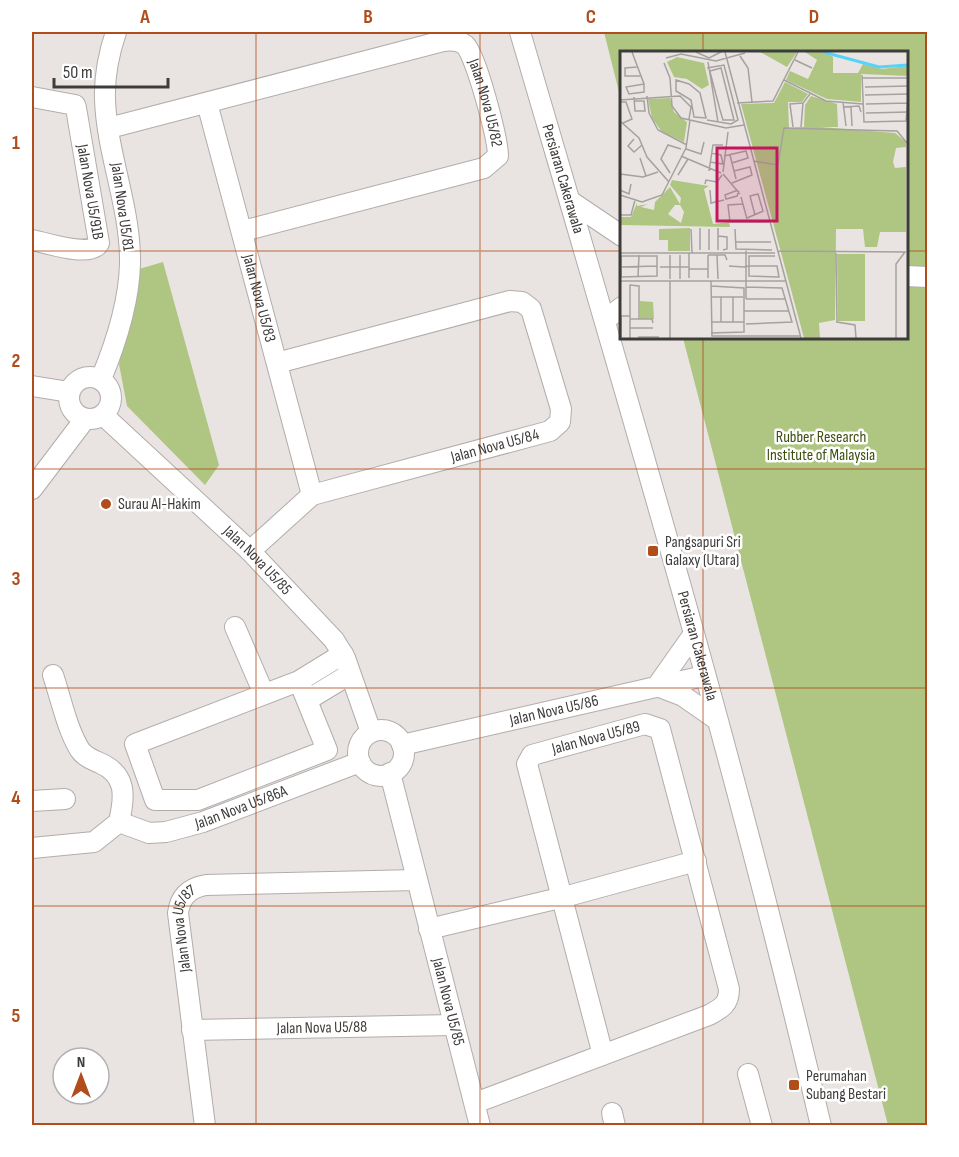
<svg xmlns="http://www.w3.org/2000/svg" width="959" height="1157" font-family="'Sofia Sans Condensed',sans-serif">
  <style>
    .green { fill: #aec682 }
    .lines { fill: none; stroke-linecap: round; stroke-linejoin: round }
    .minor-casing { stroke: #b2adaa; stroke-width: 22 }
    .minor { stroke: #fff; stroke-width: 20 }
    .grid { fill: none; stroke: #b14d1a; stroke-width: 1.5; stroke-opacity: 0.55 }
    .poi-dot { fill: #b14d1a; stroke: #fff; stroke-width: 2 }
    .labels { text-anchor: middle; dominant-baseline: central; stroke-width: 5; stroke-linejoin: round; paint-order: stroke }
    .street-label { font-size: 16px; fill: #3e3c3b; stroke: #fff }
    .park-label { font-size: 16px; fill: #3c4f0e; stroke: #fff }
    .poi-label { font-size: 16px; fill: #3e3c3b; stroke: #fff; text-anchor: start }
    .inset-river { fill: none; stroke: #56d4f8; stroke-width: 3 }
    .inset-road { fill: none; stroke: #a5a19f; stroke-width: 1.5 }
    .view { fill: #c2185b; fill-opacity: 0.15; stroke: #c2185b; stroke-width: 3 }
    .inset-edge { fill: none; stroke: #3e3c3b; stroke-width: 3 }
    .neatline { fill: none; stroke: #b14d1a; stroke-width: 2 }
    .grid-label { font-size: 20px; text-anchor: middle; font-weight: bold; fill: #b14d1a }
  </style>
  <rect width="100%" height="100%" fill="#e9e4e1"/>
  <g class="green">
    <polygon points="604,32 927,32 927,1125 888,1125 683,338 906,338 906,52 622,52 621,100"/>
    <polygon points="163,262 219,465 205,485 127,406 119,364 139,269"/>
  </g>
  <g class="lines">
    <defs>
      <g id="minor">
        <path id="s1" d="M520,32C626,394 735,757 821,1126"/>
        <path id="s2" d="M32,97L75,105L76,108L99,243C91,258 47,243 32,240"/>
        <path id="s3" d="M207,103L312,495"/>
        <path id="s4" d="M109,128L443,41C451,40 459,40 465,45C476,55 498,139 498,156L484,168L243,231"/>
        <polyline points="570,201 622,236"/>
        <polyline points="906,276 928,277"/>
        <polyline points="605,320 622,307"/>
        <circle cx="90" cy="398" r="21"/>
        <path d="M101,379C116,343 129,303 130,264C131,208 107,155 105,100C104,77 109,53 116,32"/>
        <polyline points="32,386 69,392"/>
        <path id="s5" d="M103,415L250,551L334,640L345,658L371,732"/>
        <polyline points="32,489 85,419"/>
        <path id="s6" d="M250,551L312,495L550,431L560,422L561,409L531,309L522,302L510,301L277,363"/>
        <polyline points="235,627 264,694"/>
        <polyline points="299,681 327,750 198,800 155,800 135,744 299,681 343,654"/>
        <polyline points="657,686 683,696 716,719"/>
        <polyline points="657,686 693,635"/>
        <polyline points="309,699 350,674"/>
        <circle cx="381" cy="753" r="23"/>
        <path id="s7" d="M402,745L704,676"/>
        <path id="s8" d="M390,773L480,1126"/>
        <polyline points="32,801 65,799"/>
        <path id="s9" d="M119,822L149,833L166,832L203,822L360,762"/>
        <path d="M32,848L94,842L119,822C125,796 127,775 100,763C93,760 85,757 80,750C67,729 61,699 53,675"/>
        <polyline points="429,929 564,897 696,861"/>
        <path id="s10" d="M192,1030L454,1025"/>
        <polyline points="748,1074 762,1126"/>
        <path d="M475,1103L709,1015C722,1008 729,1004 729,989L660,729L645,724L532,755L527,764L603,1055"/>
        <polyline points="612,1113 615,1126"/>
        <path id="s11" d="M205,1126L178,913C180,897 189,888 206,885L417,880"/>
      </g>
    </defs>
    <use href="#minor" class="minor-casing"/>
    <use href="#minor" class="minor"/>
  </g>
  <path class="grid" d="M256,32V1126M480,32V1126M703,32V52M32,251H622M906,251H928M703,338V1126M32,469H928M32,688H928M32,906H928"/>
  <g class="poi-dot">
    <circle cx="106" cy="504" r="6"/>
    <rect x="647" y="545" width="12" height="12" rx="3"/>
    <rect x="788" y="1079" width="12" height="12" rx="3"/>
  </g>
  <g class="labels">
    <g class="street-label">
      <text stroke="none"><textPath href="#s4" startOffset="430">Jalan Nova U5/82</textPath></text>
      <text stroke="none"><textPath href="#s1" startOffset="153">Persiaran Cakerawala</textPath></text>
      <text stroke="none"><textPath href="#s2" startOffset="132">Jalan Nova U5/91B</textPath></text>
      <text transform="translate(122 207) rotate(82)">Jalan Nova U5/81</text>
      <text stroke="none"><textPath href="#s3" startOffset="202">Jalan Nova U5/83</textPath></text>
      <text stroke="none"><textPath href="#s6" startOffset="273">Jalan Nova U5/84</textPath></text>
      <text stroke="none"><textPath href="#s5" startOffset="212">Jalan Nova U5/85</textPath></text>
      <text stroke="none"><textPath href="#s1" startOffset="639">Persiaran Cakerawala</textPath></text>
      <text stroke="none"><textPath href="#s7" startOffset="156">Jalan Nova U5/86</textPath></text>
      <text transform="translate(596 738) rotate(-15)">Jalan Nova U5/89</text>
      <text stroke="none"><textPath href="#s9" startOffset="128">Jalan Nova U5/86A</textPath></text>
      <text stroke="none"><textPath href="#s11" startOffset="200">Jalan Nova U5/87</textPath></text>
      <text stroke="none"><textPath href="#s8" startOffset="236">Jalan Nova U5/85</textPath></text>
      <text stroke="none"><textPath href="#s10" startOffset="130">Jalan Nova U5/88</textPath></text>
    </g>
    <g class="park-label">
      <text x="821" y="437">Rubber Research<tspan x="821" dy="18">Institute of Malaysia</tspan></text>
    </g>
    <g class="poi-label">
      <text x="118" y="504">Surau Al-Hakim</text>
      <text x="665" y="542">Pangsapuri Sri<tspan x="665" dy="18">Galaxy (Utara)</tspan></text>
      <text x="806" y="1076">Perumahan<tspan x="806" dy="18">Subang Bestari</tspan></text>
    </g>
  </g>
  <g transform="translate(620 51)">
    <rect width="288" height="288" fill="#e9e4e1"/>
    <path d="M140,1H177L167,16ZM185,1H204L213,6V22H238L243,13L262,18L288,15V25L241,23V51L207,48L166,29L170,20L188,28L197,9ZM57,6L84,12L89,34L82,38L67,28L54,26L47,11ZM165,31L188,43L182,51H168L169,77L184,76L185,54L191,45L217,53L218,76H201L275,82L286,91V96L276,97L273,111L275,117L286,116V181H260L257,196H245L243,178H216L215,269L199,272L200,287H184L121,53L154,52ZM50,47L54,61L67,71L64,91L42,81L32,67L28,48ZM52,129L89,135L84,138L93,173L109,171L110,176L0,174V166H11L17,152V155L28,153L21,156L34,159L35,151L50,136L60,153L61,147L50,134ZM55,154H60L64,161L61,172L48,163ZM70,177V200H48V189H39V178ZM217,203H245V270H218ZM20,250L33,251L34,268H20Z" fill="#aec682" fill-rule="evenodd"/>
    <path class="inset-river" d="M203,1L259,16L288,14"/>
    <path class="inset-road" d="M12,1L24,33V41L9,43L6,36L24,33M76,1L89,7L101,1M105,1L181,287M120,5L128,17L132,51M46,7L61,3L96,10L125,2M175,9L192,17M88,11L98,71M44,12L50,27L52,55L61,67L106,77L124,74M17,16L5,17V25H21M89,17L100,59L103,69H114L101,17L90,20M242,24L244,71L286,70L288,49M242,27H288M56,29L69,33L80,42L86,67L74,66L71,49L56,40ZM164,29L206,50L243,53M245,36L288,35M245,44L288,43M27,45L29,62L38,79L67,94M14,46L15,60H25L24,50H14M0,49L60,45L71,56L69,68M0,51H6L12,68L3,72M223,51L226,75M117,52L153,50L178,1M246,53L288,52M223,56L239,55L241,61M231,56L232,75M246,62L288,61M87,69L111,73L118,69L104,14L87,17M0,70L19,87L27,106L49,131M173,76L170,53L183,52M181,76L183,52L190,43M14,88L8,95L14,101L22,94M288,88V201M66,98L81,103L84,91M110,104L116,128M61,105L101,122M104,105L126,100L128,107L112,112M20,107L26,125M133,110L158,114L164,77L277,80L287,92M90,111L103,113L101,104L91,102M89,120L93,94H103M103,121L108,81M50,122L41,108L48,94L61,98M0,123L23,126L38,121M103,123L120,143M58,124L68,108M112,132L132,124L130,116L114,120M85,133L86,129L97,131L102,124M0,139L9,143L11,133M90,139L91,152L104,149M118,139L105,144L106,148L117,145L119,140M0,144L22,151L42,144L66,97L70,69M121,146L127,168M123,153L108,154L110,171H149M0,164H11L15,149M127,167L141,161L143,160L138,143L130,145L135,164M98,177V199M71,178L72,202M89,178V199M115,178L116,198L152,199M98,185L107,186V198L103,199M115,191H151M80,199V177M158,200L285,201L276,213V287M0,202H155M69,202V227M216,202L217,271L235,274L236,287M50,204V228M88,204H105L107,209M88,204V227M97,204L98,228M1,205H37V225L1,226ZM109,215L124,216L129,215H157L159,226L129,225V205H155M1,216L37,215M40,216H69M69,218H88M18,226L19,204M60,228V204M0,230H166M50,230V287M91,230L92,285H180M91,235L124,237V281L91,282M91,246H123M101,246V271M113,246V271M126,248V198M126,248H165M124,260H169M10,268H32L33,272M91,271H124M126,273L172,271L162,237L126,236M10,277H33M18,286H39M1,287V265H10M10,287V234L19,235V268"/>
    <path class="view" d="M97,97H157V170H97Z"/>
    <rect width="288" height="288" class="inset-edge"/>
  </g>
  <rect width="959" height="1157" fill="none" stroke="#ffffff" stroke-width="66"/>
  <g transform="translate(81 1076)"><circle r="28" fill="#ffffff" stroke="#b2b1b1" stroke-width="1.5"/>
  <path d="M0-4.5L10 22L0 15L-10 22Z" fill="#b14d1a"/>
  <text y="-9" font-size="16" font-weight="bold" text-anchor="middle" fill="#3e3c3b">N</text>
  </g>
  <path d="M54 78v9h114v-9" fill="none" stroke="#3e3c3b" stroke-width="3"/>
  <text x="63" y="78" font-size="18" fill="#3e3c3b" stroke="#ffffff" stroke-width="4.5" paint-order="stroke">50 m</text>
  <rect x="33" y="33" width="893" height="1091" class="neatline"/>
  <g class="grid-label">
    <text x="145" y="23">A</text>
    <text x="368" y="23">B</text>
    <text x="591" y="23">C</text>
    <text x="814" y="23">D</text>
    <text x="16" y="149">1</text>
    <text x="16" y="367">2</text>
    <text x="16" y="585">3</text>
    <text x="16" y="804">4</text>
    <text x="16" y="1022">5</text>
  </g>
</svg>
